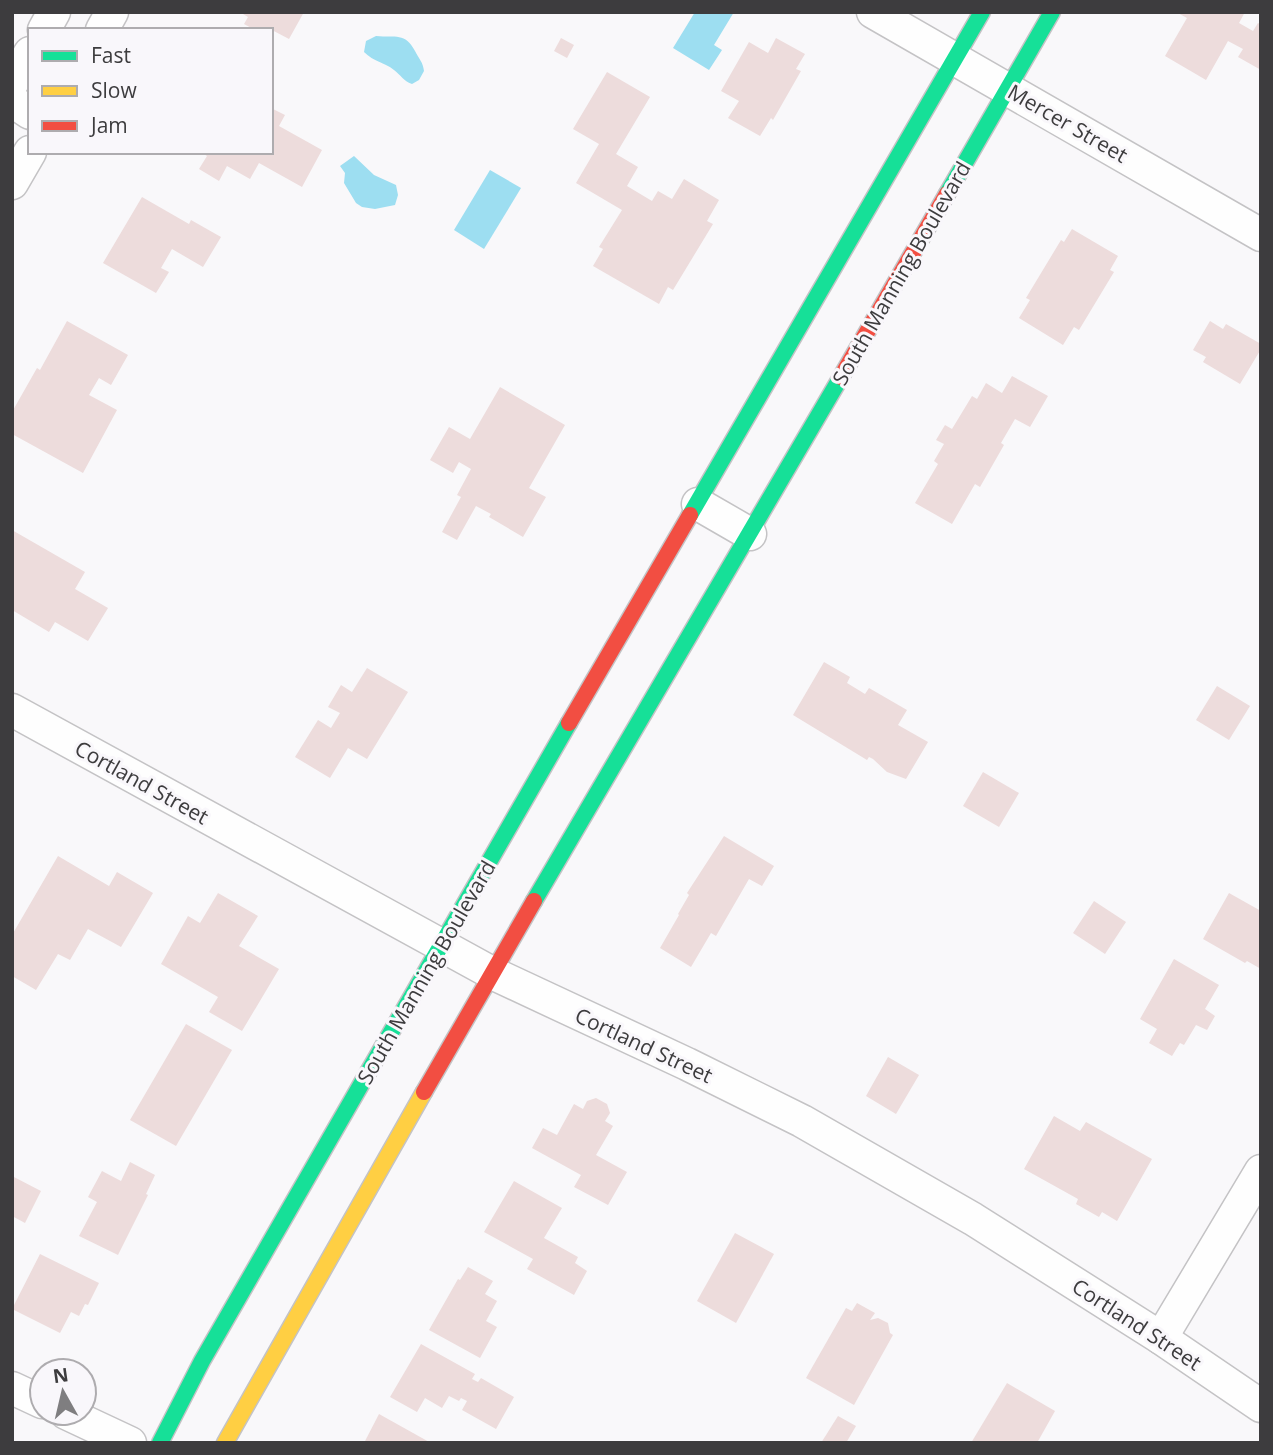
<svg xmlns="http://www.w3.org/2000/svg" width="1273" height="1455" font-family="'Open Sans',sans-serif">
  <style>
    .water { fill: #9ddef1 }
    .building { fill: #eddcdc }
    .lines { fill: none; stroke-linecap: round; stroke-linejoin: round }
    .street-casing { stroke: #c4c3c5; stroke-width: 35 }
    .fast-casing { stroke: #c4c3c5; stroke-width: 19 }
    .slow-casing { stroke: #c4c3c5; stroke-width: 19 }
    .jam-casing { stroke: #c4c3c5; stroke-width: 19 }
    .street { stroke: #fefefe; stroke-width: 32 }
    .fast { stroke: #16e098; stroke-width: 16 }
    .slow { stroke: #ffcf43; stroke-width: 16 }
    .jam { stroke: #f24e42; stroke-width: 16 }
    .labels { text-anchor: middle; dominant-baseline: central; stroke-width: 6; stroke-linejoin: round; paint-order: stroke }
    .street-label { font-size: 21px; fill: #3d3c3e; stroke: #f9f7fb }
  </style>
  <rect width="100%" height="100%" fill="#f9f8fa"/>
  <g class="water">
    <polygon points="695,12 734,12 714,45 722,50 709,70 673,48"/>
    <path d="M376,36C396,38 405,32 415,51C419,59 423,62 424,71L419,80L412,84C403,81 401,75 394,70C384,62 374,62 364,52L366,41Z"/>
    <polygon points="354,156 374,175 396,185 398,195 395,205 375,209 362,207 356,203 344,183 345,173 340,166"/>
    <polygon points="490,170 521,188 484,249 454,230"/>
  </g>
  <g class="building">
    <polygon points="244,12 304,12 289,39 270,29 255,30 244,24 248,17 243,14"/>
    <polygon points="1176,12 1245,12 1239,23 1253,31 1258,23 1261,25 1261,70 1238,57 1243,49 1228,41 1206,80 1165,56 1187,18"/>
    <polygon points="561,38 574,45 567,58 554,51"/>
    <polygon points="776,38 805,54 796,69 801,71 773,120 771,118 760,136 728,118 739,101 721,91 749,42 768,53"/>
    <polygon points="607,72 650,97 616,154 638,167 627,186 652,201 658,191 672,199 684,179 719,200 707,221 713,224 673,290 668,287 659,304 593,266 603,249 599,247 622,210 576,183 599,144 573,129"/>
    <polygon points="271,108 285,115 279,126 322,150 302,187 259,163 250,179 227,166 219,181 199,169 207,156 201,152 271,152"/>
    <polygon points="142,197 189,224 191,220 221,237 203,267 172,249 161,268 169,272 156,293 103,263"/>
    <polygon points="1072,229 1118,256 1110,270 1114,272 1079,330 1074,327 1063,345 1019,318 1030,300 1026,298 1061,240 1064,242"/>
    <polygon points="67,321 128,355 111,385 99,378 89,395 117,410 83,473 12,434 12,412 37,368 40,370"/>
    <polygon points="1210,321 1223,329 1226,324 1261,344 1261,349 1240,384 1203,362 1206,357 1193,350"/>
    <polygon points="1012,376 1048,396 1030,427 1015,419 1001,443 1004,445 980,487 975,484 952,524 915,503 938,464 934,461 944,444 936,440 945,425 952,429 972,396 977,399 986,383 1002,393"/>
    <polygon points="500,387 565,425 529,488 546,497 523,537 489,517 491,514 476,506 457,540 442,532 461,497 457,495 471,469 459,462 453,473 430,460 449,427 470,439"/>
    <polygon points="12,530 85,572 75,589 108,608 88,641 55,622 49,632 12,610"/>
    <polygon points="824,662 850,677 847,683 865,694 869,688 907,710 898,725 928,742 906,779 887,772 873,759 869,757 867,760 793,715"/>
    <polygon points="367,668 408,692 367,759 348,748 330,778 295,757 318,720 331,728 340,713 328,707 341,685 352,692"/>
    <polygon points="1217,686 1250,706 1229,740 1196,720"/>
    <polygon points="983,772 1019,793 999,827 963,806"/>
    <polygon points="724,836 774,866 762,886 749,879 716,936 711,933 691,967 660,948 679,915 678,914 689,895 687,893"/>
    <polygon points="58,856 109,886 117,872 153,893 121,947 88,929 70,960 58,954 36,990 12,976 12,935"/>
    <polygon points="218,893 258,916 239,946 279,969 242,1031 209,1012 218,997 161,964 188,916 200,923"/>
    <polygon points="1229,893 1261,911 1261,969 1247,961 1245,963 1203,939"/>
    <polygon points="1094,901 1126,922 1105,954 1073,933"/>
    <polygon points="1174,959 1219,985 1205,1009 1215,1016 1207,1030 1196,1025 1184,1045 1180,1043 1172,1056 1149,1043 1157,1029 1140,1019"/>
    <polygon points="186,1024 232,1050 176,1146 130,1120"/>
    <polygon points="888,1057 919,1075 896,1114 866,1096"/>
    <polygon points="596,1098 607,1104 610,1113 605,1121 613,1126 596,1155 627,1172 608,1205 574,1187 581,1175 532,1148 543,1128 557,1135 574,1104 583,1109 587,1101"/>
    <polygon points="1054,1116 1080,1131 1086,1122 1152,1159 1117,1221 1102,1212 1099,1217 1076,1204 1078,1199 1024,1169"/>
    <polygon points="130,1162 155,1175 146,1194 148,1195 118,1255 79,1236 97,1202 88,1197 102,1171 121,1181"/>
    <polygon points="12,1176 41,1191 25,1223 12,1216"/>
    <polygon points="514,1181 562,1208 544,1238 578,1257 575,1263 587,1271 574,1295 527,1269 533,1259 484,1232"/>
    <polygon points="735,1233 774,1254 736,1323 697,1301"/>
    <polygon points="40,1254 99,1283 88,1305 85,1304 79,1316 71,1312 60,1333 12,1309"/>
    <polygon points="468,1267 493,1281 485,1294 497,1301 486,1321 497,1327 480,1358 429,1330 458,1279 460,1280"/>
    <polygon points="857,1303 875,1313 870,1320 878,1318 888,1323 890,1333 893,1335 854,1405 806,1378 846,1308 852,1311"/>
    <polygon points="421,1344 475,1374 472,1379 478,1382 481,1378 514,1397 496,1429 462,1410 467,1401 461,1398 459,1401 449,1396 442,1408 425,1398 417,1412 390,1397"/>
    <polygon points="1007,1383 1055,1411 1037,1443 971,1443"/>
    <polygon points="379,1414 431,1443 364,1443"/>
    <polygon points="838,1416 856,1426 846,1443 821,1443"/>
  </g>
  <g class="lines">
    <defs>
      <g id="street">
        <polyline points="873,12 1261,235"/>
        <polyline points="44,30 54,12"/>
        <polyline points="102,30 112,12"/>
        <polyline points="12,83 30,53"/>
        <polyline points="12,101 30,113"/>
        <polyline points="12,183 30,152"/>
        <polyline points="698,504 750,534"/>
        <polyline points="12,710 492,973 687,1064 802,1121 973,1219 1161,1338 1261,1406"/>
        <polyline points="1161,1338 1261,1171"/>
        <polyline points="12,1388 42,1402"/>
        <polyline points="66,1413 130,1443"/>
      </g>
      <g id="fast">
        <polyline points="947,194 1052,12"/>
        <polyline points="690,515 982,12"/>
        <polyline points="534,901 841,377"/>
        <polyline points="160,1443 202,1361 569,723"/>
      </g>
      <polyline id="slow" points="225,1443 424,1092"/>
      <g id="jam">
        <polyline points="841,377 947,194"/>
        <polyline points="569,723 690,515"/>
        <polyline points="424,1092 534,901"/>
      </g>
    </defs>
    <use href="#street" class="street-casing"/>
    <use href="#fast" class="fast-casing"/>
    <use href="#slow" class="slow-casing"/>
    <use href="#jam" class="jam-casing"/>
    <use href="#street" class="street"/>
    <use href="#fast" class="fast"/>
    <use href="#slow" class="slow"/>
    <use href="#jam" class="jam"/>
  </g>
  <g class="labels">
    <g class="street-label">
      <text transform="translate(1068 123) rotate(30)">Mercer Street</text>
      <text transform="translate(901 273) rotate(-60)">South Manning Boulevard</text>
      <text transform="translate(142 782) rotate(29)">Cortland Street</text>
      <text transform="translate(426 972) rotate(-60)">South Manning Boulevard</text>
      <text transform="translate(644 1045) rotate(25)">Cortland Street</text>
      <text transform="translate(1137 1324) rotate(33)">Cortland Street</text>
    </g>
  </g>
  <rect width="1273" height="1455" fill="none" stroke="#3d3c3e" stroke-width="28"/>
  <rect x="28" y="28" width="245" height="126" fill="#f9f7fb" stroke="#aeacaf" stroke-width="2"/>
  <rect x="42" y="51" width="35" height="10" fill="#16e098" stroke="#aeacaf" stroke-width="2"/>
  <text x="91" y="63" font-size="21" fill="#3d3c3e">Fast</text>
  <rect x="42" y="86" width="35" height="10" fill="#ffcf43" stroke="#aeacaf" stroke-width="2"/>
  <text x="91" y="98" font-size="21" fill="#3d3c3e">Slow</text>
  <rect x="42" y="121" width="35" height="10" fill="#f24e42" stroke="#aeacaf" stroke-width="2"/>
  <text x="91" y="133" font-size="21" fill="#3d3c3e">Jam</text>
  <g transform="translate(63 1392) rotate(352)"><circle r="33" fill="#f9f7fb" stroke="#aeacaf" stroke-width="2"/>
  <path d="M0-5L12 26L0 18L-12 26Z" fill="#7f7e80"/>
  <text y="-10" font-size="19" font-weight="bold" text-anchor="middle" fill="#3d3c3e">N</text>
  </g>
</svg>
